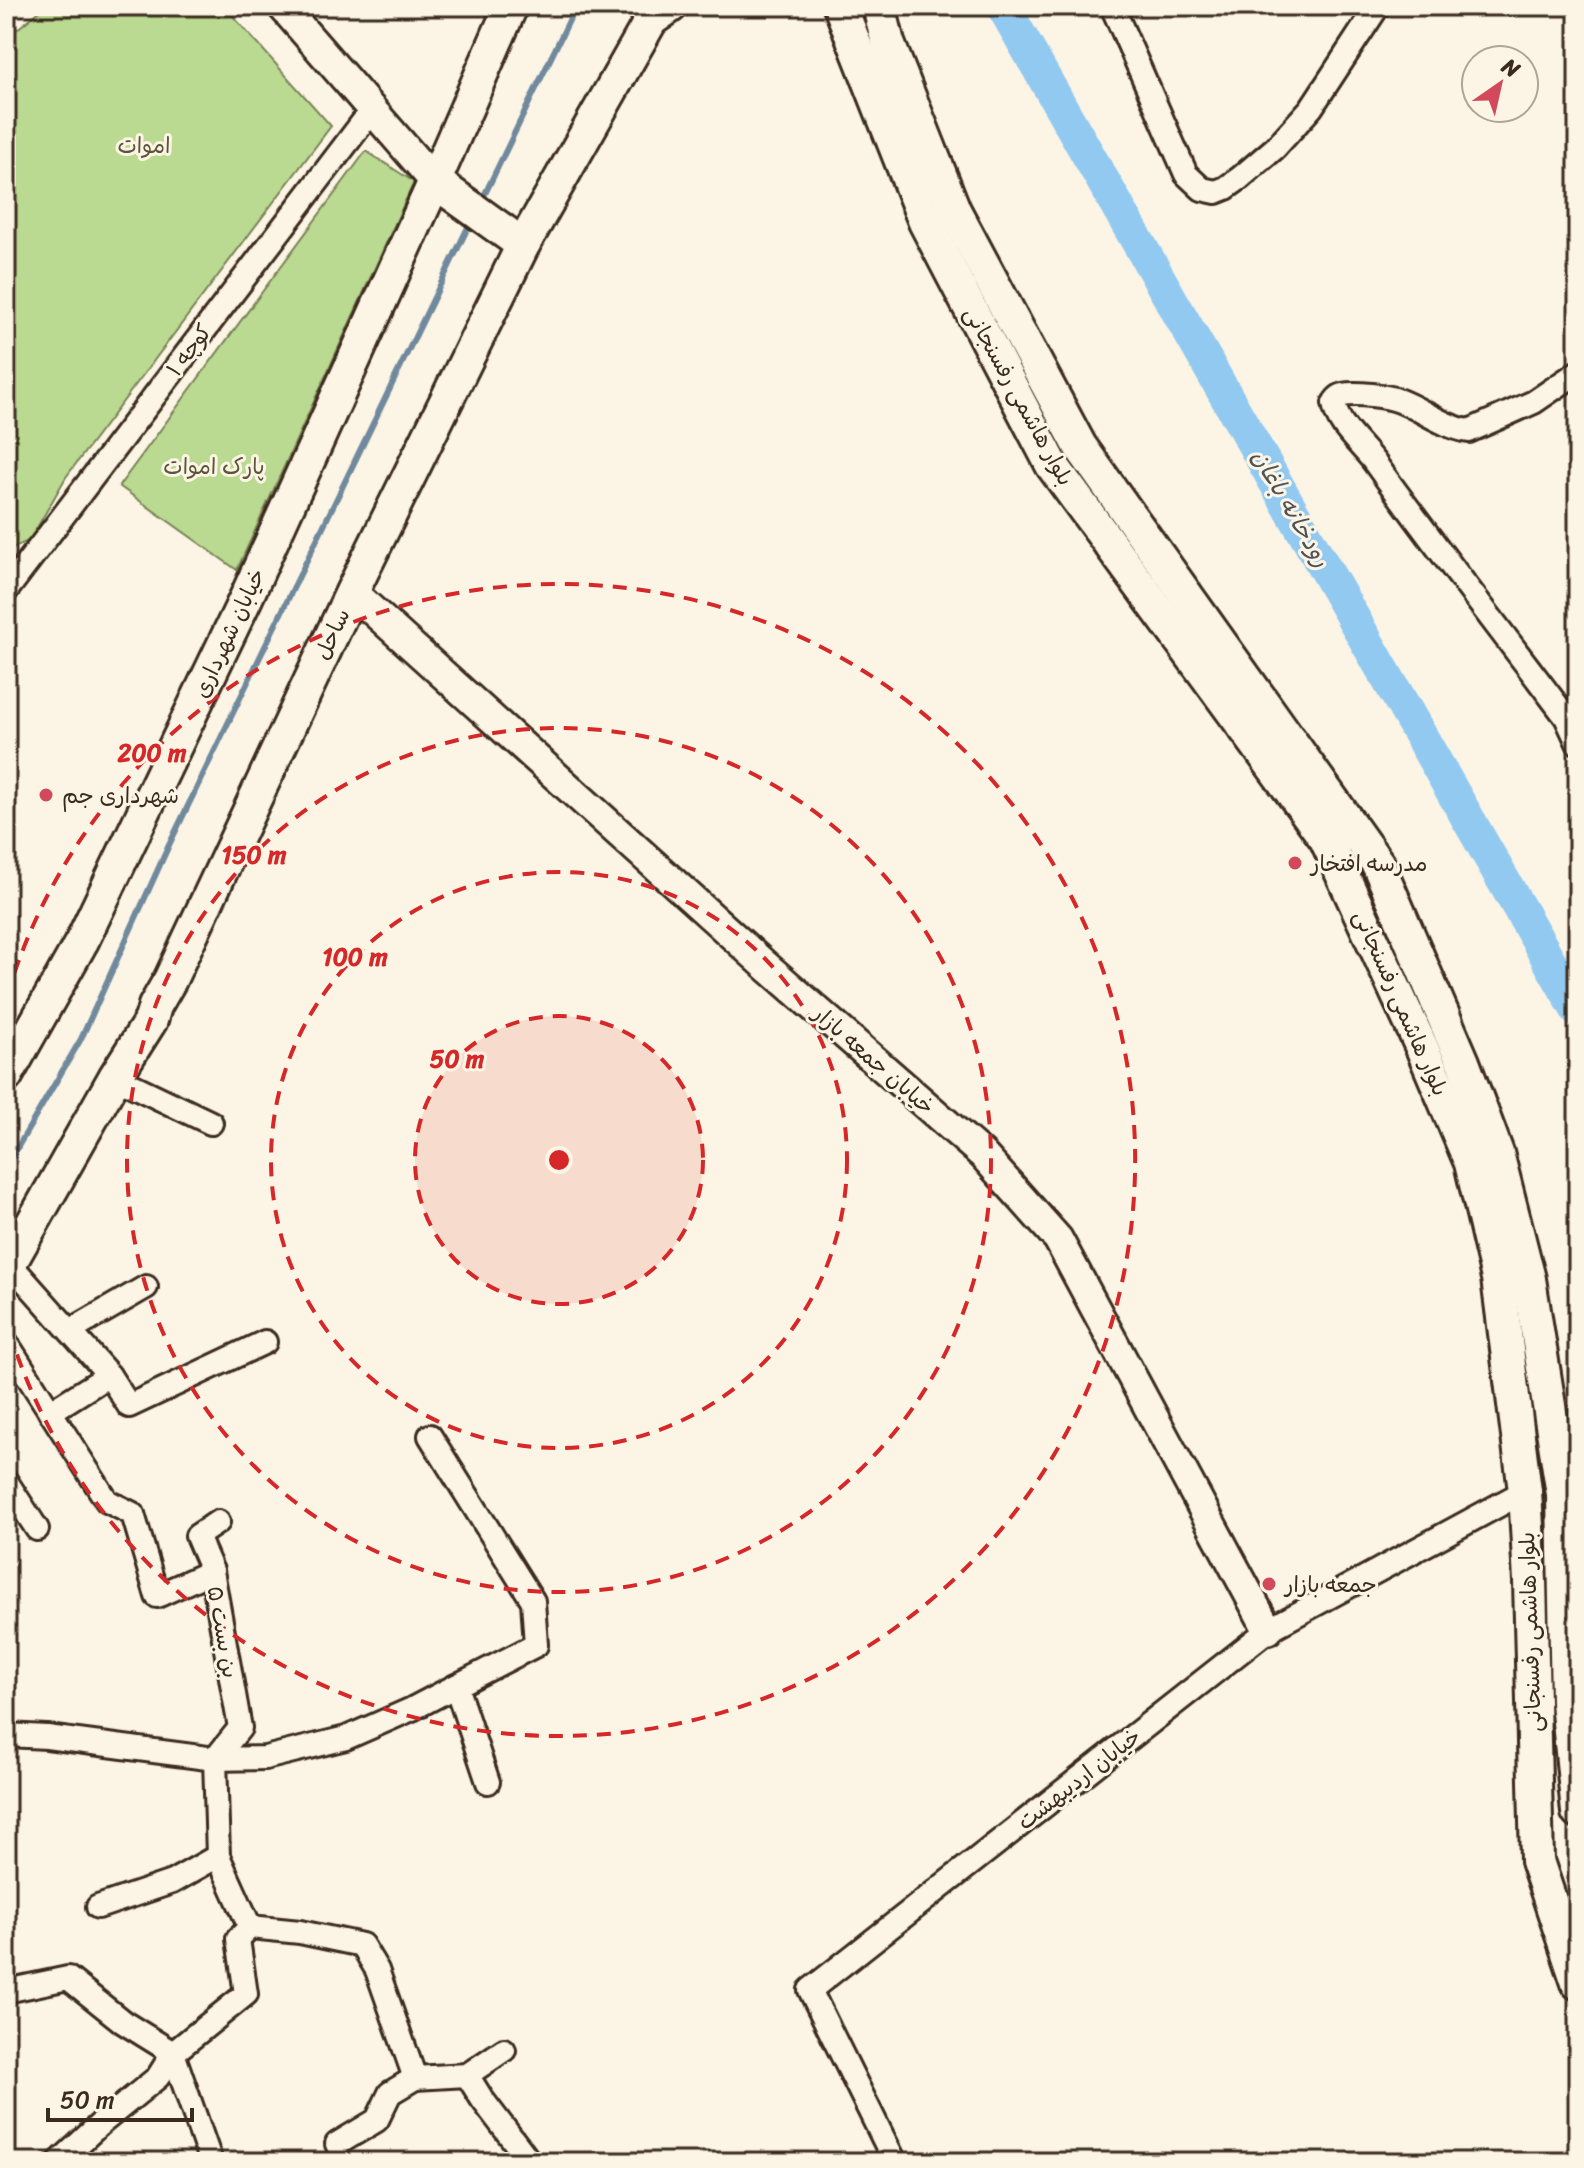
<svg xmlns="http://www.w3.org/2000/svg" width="1584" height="2168" font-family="Sriracha,'Playpen Sans Arabic',sans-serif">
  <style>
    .green { fill: #bad991; stroke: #7a8258; stroke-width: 2 }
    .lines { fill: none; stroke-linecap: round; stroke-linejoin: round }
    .stream { stroke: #6f899d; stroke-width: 6 }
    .river { stroke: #92c9f1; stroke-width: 34 }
    .minor-casing { stroke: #3b2a1e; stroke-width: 28 }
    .tertiary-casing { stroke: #3b2a1e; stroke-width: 34 }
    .secondary-casing { stroke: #3b2a1e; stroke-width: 38 }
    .minor { stroke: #fcf5e5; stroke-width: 22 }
    .tertiary { stroke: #fcf5e5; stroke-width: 28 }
    .secondary { stroke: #fcf5e5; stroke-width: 32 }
    .ring { fill: none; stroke: #d62828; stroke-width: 4; stroke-dasharray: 14 10 }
    .poi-dot { fill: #d1495b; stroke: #fcf5e5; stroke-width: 3 }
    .labels { text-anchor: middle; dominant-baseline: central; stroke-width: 6; stroke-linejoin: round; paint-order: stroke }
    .park-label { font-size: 22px; fill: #5b563b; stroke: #fcf5e5 }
    .street-label { font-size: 22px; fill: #3b2a1e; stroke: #fcf5e5 }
    .poi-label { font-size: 22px; fill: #3b2a1e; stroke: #fcf5e5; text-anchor: start }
    .water-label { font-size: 24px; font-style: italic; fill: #515253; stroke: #fcf5e5 }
    .centre { fill: #d62828; stroke: #fcf5e5; stroke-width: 4 }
    .ring-label { font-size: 24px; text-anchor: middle; font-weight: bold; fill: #d62828; stroke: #fcf5e5; stroke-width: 6; stroke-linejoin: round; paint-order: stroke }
  </style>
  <rect width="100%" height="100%" fill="#fcf5e5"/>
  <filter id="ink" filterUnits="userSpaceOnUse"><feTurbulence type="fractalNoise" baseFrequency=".0125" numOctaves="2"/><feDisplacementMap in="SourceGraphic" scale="16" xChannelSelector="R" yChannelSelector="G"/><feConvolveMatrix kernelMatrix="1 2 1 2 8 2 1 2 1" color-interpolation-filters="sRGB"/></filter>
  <g filter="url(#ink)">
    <g class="green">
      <polygon points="46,6 224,6 331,126 66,477 30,540 11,549 6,537 6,38"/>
      <polygon points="366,151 414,182 237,570 119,486"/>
    </g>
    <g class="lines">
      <g class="stream">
        <polyline points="481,202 576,6"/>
        <polyline points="6,1167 81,1039 169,845 472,219"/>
      </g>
      <polyline class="river" points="1003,6 1578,1011"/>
      <defs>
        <g id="minor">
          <polyline points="1112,6 1186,174 1202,189 1216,192 1226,188 1240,178 1275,148 1311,108 1378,6"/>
          <path d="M1578,372L1534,402L1469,431C1444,427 1423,410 1400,401C1388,396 1356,392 1343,395C1337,397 1337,399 1334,403C1337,426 1362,445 1375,463C1437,549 1502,632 1566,717L1578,743"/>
          <polyline points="6,591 372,110"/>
          <polyline points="115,1077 211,1123"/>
          <polyline points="10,1264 109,1375"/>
          <polyline points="70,1331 146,1287"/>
          <polyline points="6,1342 107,1501 133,1514 157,1596 212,1571 240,1728 215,1759 218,1856 250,1927 300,1932 362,1945 377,1970 415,2078 467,2075 482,2099 530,2162"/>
          <polyline points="50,1412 109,1375 129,1406 265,1342"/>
          <polyline points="430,1436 533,1601 536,1645 456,1686"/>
          <polyline points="6,1481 37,1529"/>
          <polyline points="212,1571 197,1536 218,1522"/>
          <polyline points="6,1735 47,1737 215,1759 265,1758 346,1738 412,1709 456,1686 488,1782"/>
          <polyline points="98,1907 172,1882 218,1856"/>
          <polyline points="6,1991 68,1978 123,2022 173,2053 158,2077 99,2125 59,2162"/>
          <polyline points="467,2075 504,2050"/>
          <polyline points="337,2144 377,2120 390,2093 415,2078"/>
          <polyline points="211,2162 173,2053 246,1994 238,1939 250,1927"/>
          <polyline points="895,2162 810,1990 1268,1630 1525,1491"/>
        </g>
        <g id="tertiary">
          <polyline points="282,6 434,181"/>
          <polyline points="352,592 764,964 983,1155 1058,1239 1268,1630"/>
        </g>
        <g id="secondary">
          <polyline points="840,6 925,222 1052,465 1326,839 1423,1050 1471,1163 1498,1278 1525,1491 1530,1581 1537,1861 1578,1983"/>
          <polyline points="879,6 888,43 954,210 1080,446 1378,864 1463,1062 1497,1153 1529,1279 1563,1494 1567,1702 1578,1812"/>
          <polyline points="434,181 523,245"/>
          <polyline points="6,1076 82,941 246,598 430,192 511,6"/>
          <polyline points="6,1270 115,1077 151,1020 155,1006 170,980 352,592 523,245 651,20 671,6"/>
        </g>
      </defs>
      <use href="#minor" class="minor-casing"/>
      <use href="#tertiary" class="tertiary-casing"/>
      <use href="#secondary" class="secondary-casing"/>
      <use href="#minor" class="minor"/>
      <use href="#tertiary" class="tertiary"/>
      <use href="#secondary" class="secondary"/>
    </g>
  </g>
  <circle cx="559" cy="1160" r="144" fill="#d62828" fill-opacity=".12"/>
  <g class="ring">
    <circle cx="559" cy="1160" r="144"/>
    <circle cx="559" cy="1160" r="288"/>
    <circle cx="559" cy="1160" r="432"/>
    <path d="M7 996A576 576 0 1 1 7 1324"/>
  </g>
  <g class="poi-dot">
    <circle cx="46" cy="795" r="8"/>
    <circle cx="1295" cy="863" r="8"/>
    <circle cx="1269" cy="1584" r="8"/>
  </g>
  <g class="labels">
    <g class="park-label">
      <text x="144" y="145">اموات</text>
      <text x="214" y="466">پارک اموات</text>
    </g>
    <g class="street-label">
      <text transform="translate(189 350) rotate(-53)">کوچه ۱</text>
      <text transform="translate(1019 396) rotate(61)">بلوار هاشمی رفسنجانی</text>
      <text transform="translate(229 633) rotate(-65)">خیابان شهرداری</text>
      <text transform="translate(332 634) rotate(-65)">ساحل</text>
      <text transform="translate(1401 1003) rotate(66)">بلوار هاشمی رفسنجانی</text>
      <text transform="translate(874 1060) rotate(41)">خیابان جمعه بازار</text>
      <text transform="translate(223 1632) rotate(80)">بن بست ۵</text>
      <text transform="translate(1530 1632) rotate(-92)">بلوار هاشمی رفسنجانی</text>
      <text transform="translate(1079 1779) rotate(-38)">خیابان اردیبهشت</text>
    </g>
    <g class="poi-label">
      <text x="62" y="795">شهرداری جم</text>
      <text x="1311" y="863">مدرسه افتخار</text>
      <text x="1285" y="1584">جمعه بازار</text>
    </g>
    <g class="water-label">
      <text transform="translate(1291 508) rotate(60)">رودخانه باغان</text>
    </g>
  </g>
  <circle cx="559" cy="1160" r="12" class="centre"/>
  <g class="ring-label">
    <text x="152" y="761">200 m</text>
    <text x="254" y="863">150 m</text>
    <text x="355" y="965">100 m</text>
    <text x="457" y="1067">50 m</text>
  </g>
  <rect width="1584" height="2168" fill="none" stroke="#fcf5e5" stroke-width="32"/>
  <rect x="16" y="16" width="1552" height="2136" fill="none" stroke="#3b2a1e" stroke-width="3" filter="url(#ink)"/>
  <g transform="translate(1500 84) rotate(34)"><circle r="38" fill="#fcf5e5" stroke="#afa495" stroke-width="2"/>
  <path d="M0-6L14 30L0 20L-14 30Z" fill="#d1495b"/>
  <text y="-12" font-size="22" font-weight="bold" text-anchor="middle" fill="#3b2a1e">N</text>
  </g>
  <path d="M48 2108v12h144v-12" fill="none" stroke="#3b2a1e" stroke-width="4"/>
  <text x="60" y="2108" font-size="24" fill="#3b2a1e" stroke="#fcf5e5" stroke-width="6" paint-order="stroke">50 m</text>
</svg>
